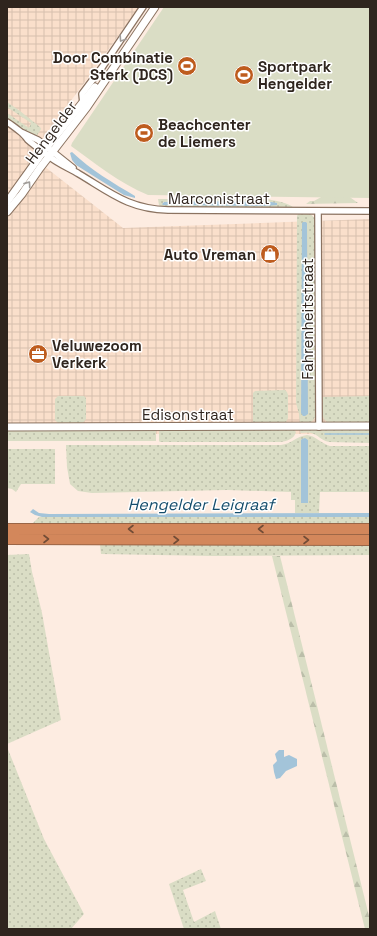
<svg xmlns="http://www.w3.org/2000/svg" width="377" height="936" font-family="'Space Grotesk',sans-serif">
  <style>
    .industrial { fill: url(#industrial-grid) }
    .green { fill: url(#green-dots); fill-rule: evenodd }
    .forest { fill: url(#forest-firs) }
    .pitch { fill: #daddc5 }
    .water { fill: #a3c4d9 }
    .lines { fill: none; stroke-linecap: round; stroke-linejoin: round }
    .stream { stroke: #a3c4d9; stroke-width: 1.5 }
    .minor-casing { stroke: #8b7361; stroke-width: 8 }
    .tertiary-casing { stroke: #8b7361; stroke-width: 9 }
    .secondary-casing { stroke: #8b7361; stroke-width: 9 }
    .motorway-casing { stroke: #9a6546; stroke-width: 12 }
    .minor { stroke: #fff; stroke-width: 5.5 }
    .tertiary { stroke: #fff; stroke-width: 7 }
    .secondary { stroke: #fff; stroke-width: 7 }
    .motorway { stroke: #d3875b; stroke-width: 10 }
    .oneway { stroke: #a19d9a }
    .oneway2 { stroke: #714c36 }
    .labels { text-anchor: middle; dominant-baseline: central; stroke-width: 3; stroke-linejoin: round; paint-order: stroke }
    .poi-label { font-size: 15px; font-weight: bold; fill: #2f251e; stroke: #fff; text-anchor: start }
    .street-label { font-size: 15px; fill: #2f251e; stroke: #fff }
    .water-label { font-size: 16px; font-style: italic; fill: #154d6c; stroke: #fff }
  </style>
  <defs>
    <pattern id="industrial-grid" width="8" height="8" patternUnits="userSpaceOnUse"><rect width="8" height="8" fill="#fadfcb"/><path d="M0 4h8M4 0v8" fill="none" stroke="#d7bfae"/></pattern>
    <pattern id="green-dots" width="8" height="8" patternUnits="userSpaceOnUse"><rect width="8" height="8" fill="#daddc5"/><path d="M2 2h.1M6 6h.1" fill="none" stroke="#bbbea9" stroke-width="1.8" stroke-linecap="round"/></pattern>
    <pattern id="forest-firs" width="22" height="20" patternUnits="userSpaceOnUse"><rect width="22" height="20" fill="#daddc5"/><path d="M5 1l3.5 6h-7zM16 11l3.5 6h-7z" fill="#bbbea9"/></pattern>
  </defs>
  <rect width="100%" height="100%" fill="#fdece1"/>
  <polygon class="industrial" points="7,7 139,7 88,78 30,155 123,228 370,219 370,434 7,434"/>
  <g class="green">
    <polygon points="7,102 20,111 40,127 41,129 36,137 7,118 7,113 29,128 31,123 7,107"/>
    <path d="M158,199H266C273,200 290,203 294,208L162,207L159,205ZM200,201L271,202L276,205H163V202H164Z"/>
    <path d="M299,213C306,213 312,212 316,221L315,417C312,424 307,423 300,424L299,414L296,403L297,216ZM303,222H306L307,223L308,414L301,413Z"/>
    <polygon points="285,390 287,392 288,395 288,418 286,422 284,423 253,423 253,393 255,391"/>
    <polygon points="58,396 84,396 86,398 86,419 82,424 59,424 55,420 55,399"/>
    <path d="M370,396V423H330C319,420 323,406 323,397Z"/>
    <polygon points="7,429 156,430 156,441 7,441"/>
    <path d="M293,429L296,432C294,439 287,441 281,442H160L159,441V430Z"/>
    <path d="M302,429H370V443L329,442C317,439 317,430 301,433L300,431Z"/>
    <path d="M307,435C316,436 322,444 330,446H370V492H320L319,513H295V500H291V492L227,490L92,493L78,491L70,484L67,467L66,445H281C291,444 297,436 307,435Z"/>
    <polygon points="7,449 55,449 55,484 21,484 16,492 12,489 7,488"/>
    <polygon points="39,517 370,517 370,524 32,524"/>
    <polygon points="370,544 370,555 213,556 101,554 100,545"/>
    <polygon points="29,554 32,572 42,613 61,720 7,744 7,555"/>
    <polygon points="7,747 44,839 84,914 71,929 7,929"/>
    <polygon points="201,869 206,881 183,890 194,922 215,911 221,929 184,929 169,884"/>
  </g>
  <g class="forest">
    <polygon points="340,190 358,203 306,204 310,201 314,201 323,196"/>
    <polygon points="272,556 280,556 370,920 370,929 365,929"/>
  </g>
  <path class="pitch" d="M164,7H370V198L148,195C119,183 96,164 71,146L72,143Z"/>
  <g class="water">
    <path d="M72,152C91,170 113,183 135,196V198L124,195L111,187L76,165L72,160L70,153Z"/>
    <polygon points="200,201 271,202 277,203 277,205 266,206 165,205 163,205 162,204 164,202"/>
    <polygon points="303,222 306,222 307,223 308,414 305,416 303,416 301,413 302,223"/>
    <polygon points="305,438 308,440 308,503 301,503 301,440 302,439"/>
    <polygon points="33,509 39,513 49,514 370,513 370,517 42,517 35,515 30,512"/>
    <polygon points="279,750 284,750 284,757 289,755 297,759 297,766 286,771 280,778 276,779 274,772 273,765 277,761 275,754"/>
  </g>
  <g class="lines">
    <polyline class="stream" points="325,434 370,434"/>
    <defs>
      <g id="minor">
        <polyline points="83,103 82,94 103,66 143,7"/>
        <path d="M7,122C12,125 17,129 22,133C24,135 26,137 28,140C35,146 42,151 50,157C59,164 69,168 79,174C111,193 129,209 168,210L370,211"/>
        <polyline points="23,133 38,140 73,168"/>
        <polyline points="318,211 319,427"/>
      </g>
      <polyline id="tertiary" points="7,427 370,426"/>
      <g id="secondary">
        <polyline points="7,202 43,152 95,87"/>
        <polyline points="7,212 22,194 40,168 87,107 155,7"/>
      </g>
      <g id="motorway">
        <polyline points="7,529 370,529"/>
        <polyline points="7,539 370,540"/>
      </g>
    </defs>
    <use href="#minor" class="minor-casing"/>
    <use href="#tertiary" class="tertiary-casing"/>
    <use href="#secondary" class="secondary-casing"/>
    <use href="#motorway" class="motorway-casing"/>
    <use href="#minor" class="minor"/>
    <use href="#tertiary" class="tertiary"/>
    <use href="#secondary" class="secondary"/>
    <use href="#motorway" class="motorway"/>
  </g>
  <defs><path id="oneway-chevron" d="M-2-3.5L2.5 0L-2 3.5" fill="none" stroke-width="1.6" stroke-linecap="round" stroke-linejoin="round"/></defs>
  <g class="oneway">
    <use href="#oneway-chevron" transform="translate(122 39) rotate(124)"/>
    <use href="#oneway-chevron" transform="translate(28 184) rotate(-55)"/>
  </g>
  <g class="oneway2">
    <use href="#oneway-chevron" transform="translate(131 529) rotate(-180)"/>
    <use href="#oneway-chevron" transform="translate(261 529) rotate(-180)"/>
    <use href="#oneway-chevron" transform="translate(46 539)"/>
    <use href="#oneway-chevron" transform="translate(176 540)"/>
    <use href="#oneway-chevron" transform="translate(306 540)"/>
  </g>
  <defs>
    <symbol id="stadium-disc" viewBox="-11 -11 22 22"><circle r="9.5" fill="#be5c1e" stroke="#fff"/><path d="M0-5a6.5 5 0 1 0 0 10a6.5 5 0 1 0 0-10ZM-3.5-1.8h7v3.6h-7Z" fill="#fff"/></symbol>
    <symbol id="shop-disc" viewBox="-11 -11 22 22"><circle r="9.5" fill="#be5c1e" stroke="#fff"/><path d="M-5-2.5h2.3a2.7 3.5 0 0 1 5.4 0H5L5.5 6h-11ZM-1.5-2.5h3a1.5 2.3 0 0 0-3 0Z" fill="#fff"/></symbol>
    <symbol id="office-disc" viewBox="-11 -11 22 22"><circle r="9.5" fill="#be5c1e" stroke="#fff"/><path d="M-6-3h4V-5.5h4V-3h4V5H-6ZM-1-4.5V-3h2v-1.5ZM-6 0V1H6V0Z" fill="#fff"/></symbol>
  </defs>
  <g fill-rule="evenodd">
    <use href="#stadium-disc" x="176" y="55" width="22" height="22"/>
    <use href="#stadium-disc" x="233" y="64" width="22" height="22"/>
    <use href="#stadium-disc" x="133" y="122" width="22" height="22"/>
    <use href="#shop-disc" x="259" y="243" width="22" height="22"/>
    <use href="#office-disc" x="27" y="343" width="22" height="22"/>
  </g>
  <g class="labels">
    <g class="poi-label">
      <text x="173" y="57" text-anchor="end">Door Combinatie<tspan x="173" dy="17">Sterk (DCS)</tspan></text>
      <text x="258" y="66">Sportpark<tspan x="258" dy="17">Hengelder</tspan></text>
      <text x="158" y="124">Beachcenter<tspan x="158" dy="17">de Liemers</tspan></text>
      <text x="256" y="254" text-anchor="end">Auto Vreman</text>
      <text x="52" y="345">Veluwezoom<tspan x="52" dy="17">Verkerk</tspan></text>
    </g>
    <g class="street-label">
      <text transform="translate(51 132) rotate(-53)">Hengelder</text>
      <text x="219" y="198">Marconistraat</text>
      <text transform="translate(307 319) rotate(-90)">Fahrenheitstraat</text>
      <text x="188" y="414">Edisonstraat</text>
    </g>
    <g class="water-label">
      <text x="201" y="504">Hengelder Leigraaf</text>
    </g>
  </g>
  <rect width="377" height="936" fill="none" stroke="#2f251e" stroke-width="16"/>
</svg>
